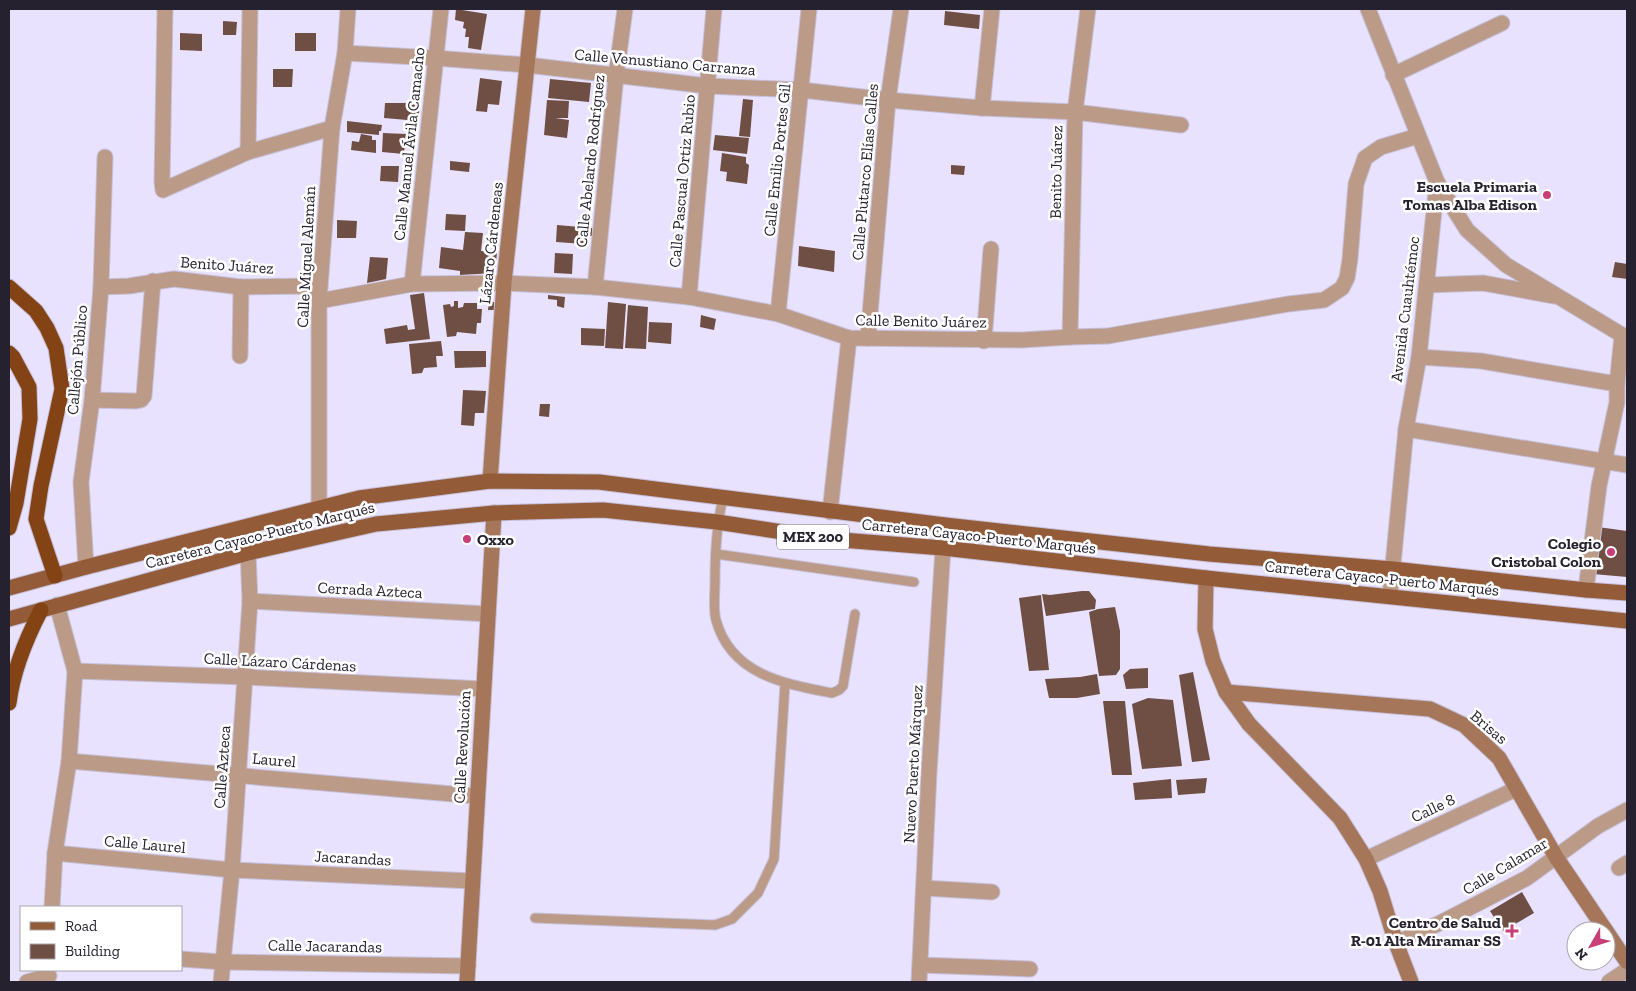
<svg xmlns="http://www.w3.org/2000/svg" width="1636" height="991" font-family="'Zilla Slab',serif">
  <style>
    .building { fill: #6f4e43 }
    .lines { fill: none; stroke-linecap: round; stroke-linejoin: round }
    .lane-casing { stroke: #c6bfd9; stroke-width: 11 }
    .street-casing { stroke: #c6bfd9; stroke-width: 17 }
    .secondary-casing { stroke: #c6bfd9; stroke-width: 17 }
    .primary-casing { stroke: #c6bfd9; stroke-width: 17 }
    .highway-casing { stroke: #c6bfd9; stroke-width: 17 }
    .lane { stroke: #bb9b88; stroke-width: 9 }
    .street { stroke: #bb9b88; stroke-width: 15 }
    .secondary { stroke: #a5765a; stroke-width: 15 }
    .primary { stroke: #935b37; stroke-width: 15 }
    .highway { stroke: #834314; stroke-width: 15 }
    .poi-dot { fill: #c83e77; stroke: #fff; stroke-width: 2 }
    .labels { text-anchor: middle; dominant-baseline: central; stroke-width: 5; stroke-linejoin: round; paint-order: stroke }
    .shield { fill: #fff; stroke: #66646d; stroke-width: 1 }
    .shield-label { font-size: 15px; font-weight: bold; fill: #25212e }
    .street-label { font-size: 16px; fill: #25212e; stroke: #fff }
    .poi-label { font-size: 16px; font-weight: bold; fill: #25212e; stroke: #fff; text-anchor: end }
  </style>
  <rect width="100%" height="100%" fill="#e9e2fe"/>
  <g class="building">
    <polygon points="456,9 487,14 481,50 468,48 469,37 465,37 466,29 463,28 464,22 455,20"/>
    <polygon points="945,11 980,15 979,29 944,25"/>
    <polygon points="223,21 237,22 236,35 223,35"/>
    <polygon points="180,33 202,34 202,51 180,50"/>
    <rect x="295" y="33" width="21" height="18"/>
    <polygon points="273,69 293,69 292,87 273,87"/>
    <polygon points="480,78 502,81 499,105 488,104 487,112 476,111"/>
    <polygon points="550,79 591,83 589,102 548,98"/>
    <polygon points="743,99 753,100 750,137 739,136"/>
    <polygon points="547,100 569,101 568,118 555,118 569,120 567,138 544,135"/>
    <polygon points="385,103 419,103 419,121 384,118"/>
    <polygon points="347,121 382,125 381,131 379,131 379,135 347,132"/>
    <polygon points="383,133 406,134 404,154 382,152"/>
    <polygon points="361,134 372,136 372,140 376,140 376,153 351,150 352,141 359,142"/>
    <polygon points="715,135 749,138 747,154 713,150"/>
    <polygon points="722,153 746,157 746,163 749,165 747,184 726,181 727,172 720,171"/>
    <polygon points="450,161 470,163 469,172 450,170"/>
    <polygon points="951,165 965,166 964,175 951,174"/>
    <polygon points="381,166 399,166 398,182 380,181"/>
    <polygon points="446,214 466,215 465,231 445,230"/>
    <polygon points="337,220 357,221 356,238 337,238"/>
    <polygon points="557,225 592,228 592,236 585,236 584,244 556,242"/>
    <polygon points="465,232 483,233 481,251 497,252 495,273 460,275 460,271 439,268 441,247 463,250"/>
    <polygon points="799,246 835,251 834,272 798,266"/>
    <polygon points="555,253 573,254 572,274 554,273"/>
    <polygon points="370,257 388,258 386,279 367,283"/>
    <polygon points="1615,262 1627,264 1627,279 1612,277"/>
    <polygon points="424,293 430,339 386,344 384,329 407,325 408,330 415,329 410,295"/>
    <polygon points="548,295 565,297 564,308 557,306 557,300 548,299"/>
    <polygon points="454,301 458,301 458,308 463,307 464,303 477,303 477,309 482,309 481,323 477,323 476,334 457,332 456,336 447,337 443,305 450,304 451,307 454,306"/>
    <polygon points="489,301 494,302 494,310 488,310"/>
    <polygon points="608,302 626,304 623,349 605,348"/>
    <polygon points="628,305 648,307 646,349 625,348"/>
    <polygon points="701,315 716,319 714,330 700,327"/>
    <polygon points="649,322 672,323 671,344 648,342"/>
    <polygon points="581,328 605,329 604,346 581,345"/>
    <polygon points="441,341 443,356 436,356 437,367 424,368 422,373 412,374 409,344"/>
    <polygon points="454,351 486,351 486,367 455,368"/>
    <polygon points="463,390 486,391 484,413 475,413 474,426 461,425"/>
    <polygon points="540,404 550,404 549,417 539,416"/>
    <polygon points="1598,527 1627,531 1627,577 1593,574"/>
    <polygon points="1082,591 1089,591 1096,600 1095,609 1046,616 1042,594 1050,595"/>
    <polygon points="1041,595 1049,670 1029,671 1019,598"/>
    <polygon points="1115,607 1120,631 1120,669 1116,675 1099,676 1089,612 1098,609"/>
    <polygon points="1148,668 1148,688 1126,689 1123,675 1130,669"/>
    <polygon points="1193,672 1210,760 1192,762 1179,675"/>
    <polygon points="1097,674 1100,694 1077,698 1049,698 1045,679 1080,677"/>
    <polygon points="1148,698 1173,700 1182,766 1142,769 1132,704"/>
    <polygon points="1103,701 1125,701 1132,775 1112,775"/>
    <polygon points="1207,778 1205,793 1178,795 1176,780"/>
    <polygon points="1171,779 1172,798 1135,800 1133,783"/>
    <polygon points="1522,892 1534,913 1503,931 1490,911"/>
  </g>
  <g class="lines">
    <defs>
      <g id="lane">
        <path d="M723,498C716,526 715,553 715,582C715,594 713,609 716,620C731,675 785,684 832,693L839,690L843,686L855,614"/>
        <polyline points="716,554 914,582"/>
        <polyline points="535,918 715,925 732,919 758,893 774,859 785,684"/>
      </g>
      <g id="street">
        <polyline points="165,9 162,182 163,190 248,152 332,128"/>
        <polyline points="1368,9 1437,182 1419,357 1406,429 1390,596"/>
        <polyline points="345,53 435,58 527,65 708,86 802,90 888,100 982,108 1075,112 1181,125"/>
        <polyline points="1393,75 1502,23"/>
        <polyline points="982,108 992,9"/>
        <polyline points="248,152 250,9"/>
        <polyline points="1437,182 1467,230 1506,265 1627,338"/>
        <polyline points="412,284 441,9"/>
        <polyline points="1427,285 1483,283 1554,296"/>
        <polyline points="101,287 129,286 174,279 241,287 312,286 313,294 319,301 412,284 504,283 595,287 689,297 778,314 849,338 1022,340 1070,337 1108,336 1288,304 1324,300 1342,288 1347,278 1350,259 1356,184 1365,158 1381,147 1418,136"/>
        <polyline points="595,287 616,76 625,9"/>
        <polyline points="689,297 714,9"/>
        <polyline points="778,314 809,9"/>
        <polyline points="1070,337 1075,112 1088,9"/>
        <polyline points="868,338 888,100 901,9"/>
        <polyline points="984,341 991,249"/>
        <polyline points="240,356 241,287"/>
        <polyline points="1419,357 1481,361 1617,384"/>
        <polyline points="92,400 136,401 141,400 144,396 153,281"/>
        <polyline points="1406,429 1627,465"/>
        <polyline points="319,508 319,301 332,128 345,53 348,9"/>
        <polyline points="830,512 849,338"/>
        <polyline points="86,567 81,482 92,400 101,287 105,157"/>
        <polyline points="1586,590 1599,486 1617,402 1617,384 1622,336"/>
        <polyline points="250,601 488,614"/>
        <polyline points="75,671 245,677 483,689"/>
        <polyline points="69,761 476,796"/>
        <polyline points="55,853 232,870 472,881"/>
        <polyline points="1366,859 1516,789"/>
        <polyline points="1619,868 1627,863"/>
        <polyline points="924,888 992,892"/>
        <polyline points="52,907 55,853 69,761 75,671 57,605"/>
        <polyline points="1396,943 1442,922 1527,878 1598,826 1627,810"/>
        <polyline points="181,959 222,962 468,966"/>
        <polyline points="920,965 1030,969"/>
        <polyline points="27,982 49,976"/>
        <polyline points="221,982 232,870 250,601 248,553"/>
        <polyline points="919,982 929,773 943,548"/>
        <polyline points="1609,982 1627,970"/>
      </g>
      <g id="secondary">
        <polyline points="490,481 504,283 533,9"/>
        <polyline points="1206,578 1205,629 1213,661 1226,692 1249,724 1340,818 1366,859 1380,891 1396,943 1411,982"/>
        <polyline points="1226,692 1430,709 1464,725 1499,758 1556,857 1606,931"/>
        <polyline points="1606,931 1627,962"/>
        <polyline points="467,982 494,513"/>
      </g>
      <g id="primary">
        <polyline points="9,588 86,567 359,498 490,481 599,482 945,525 1209,554 1393,569 1586,590 1627,593"/>
        <polyline points="9,619 248,553 376,524 494,513 603,510 717,522 829,539 943,548 1206,578 1627,621"/>
      </g>
      <g id="highway">
        <polyline points="9,287 36,311 47,328 56,348 62,389 41,486 36,519 55,576"/>
        <polyline points="9,353 13,357 29,387 30,419 16,503 9,528"/>
        <path d="M9,703C13,670 26,639 41,610"/>
      </g>
    </defs>
    <use href="#lane" class="lane-casing"/>
    <use href="#street" class="street-casing"/>
    <use href="#secondary" class="secondary-casing"/>
    <use href="#primary" class="primary-casing"/>
    <use href="#highway" class="highway-casing"/>
    <use href="#lane" class="lane"/>
    <use href="#street" class="street"/>
    <use href="#secondary" class="secondary"/>
    <use href="#primary" class="primary"/>
    <use href="#highway" class="highway"/>
  </g>
  <g class="poi-dot">
    <circle cx="1547" cy="195" r="5"/>
    <circle cx="467" cy="539" r="5"/>
    <circle cx="1611" cy="552" r="5"/>
    <path d="M1509.5 923.5h5v5h5v5h-5v5h-5v-5h-5v-5h5z"/>
  </g>
  <g class="labels">
    <rect class="shield" x="777" y="524.5" width="72" height="25" rx="4"/>
    <g class="shield-label">
      <text x="813" y="537">MEX 200</text>
    </g>
    <g class="street-label">
      <text transform="translate(665 62) rotate(5)">Calle Venustiano Carranza</text>
      <text transform="translate(409 144) rotate(-84)">Calle Manuel Ávila Camacho</text>
      <text transform="translate(777 160) rotate(-84)">Calle Emilio Portes Gil</text>
      <text transform="translate(590 161) rotate(-84)">Calle Abelardo Rodríguez</text>
      <text transform="translate(865 172) rotate(-85)">Calle Plutarco Elías Calles</text>
      <text transform="translate(1056 172) rotate(-89)">Benito Juárez</text>
      <text transform="translate(682 181) rotate(-85)">Calle Pascual Ortiz Rubio</text>
      <text transform="translate(491 243) rotate(-84)">Lázaro Cárdeneas</text>
      <text transform="translate(306 257) rotate(-87)">Calle Miguel Alemán</text>
      <text transform="translate(227 265) rotate(4)">Benito Juárez</text>
      <text transform="translate(1405 309) rotate(-83)">Avenida Cuauhtémoc</text>
      <text transform="translate(921 321) rotate(1)">Calle Benito Juárez</text>
      <text transform="translate(77 360) rotate(-85)">Callejón Público</text>
      <text transform="translate(260 535) rotate(-14)">Carretera Cayaco-Puerto Marqués</text>
      <text transform="translate(979 536) rotate(6)">Carretera Cayaco-Puerto Marqués</text>
      <text transform="translate(1382 578) rotate(6)">Carretera Cayaco-Puerto Marqués</text>
      <text transform="translate(370 590) rotate(3)">Cerrada Azteca</text>
      <text transform="translate(280 662) rotate(3)">Calle Lázaro Cárdenas</text>
      <text transform="translate(1489 727) rotate(40)">Brisas</text>
      <text transform="translate(462 747) rotate(-87)">Calle Revolución</text>
      <text transform="translate(274 760) rotate(5)">Laurel</text>
      <text transform="translate(913 764) rotate(-87)">Nuevo Puerto Márquez</text>
      <text transform="translate(222 767) rotate(-86)">Calle Azteca</text>
      <text transform="translate(1433 808) rotate(-25)">Calle 8</text>
      <text transform="translate(145 844) rotate(5)">Calle Laurel</text>
      <text transform="translate(353 858) rotate(3)">Jacarandas</text>
      <text transform="translate(1505 866) rotate(-31)">Calle Calamar</text>
      <text transform="translate(325 946) rotate(1)">Calle Jacarandas</text>
    </g>
    <g class="poi-label">
      <text x="1537" y="186">Escuela Primaria<tspan x="1537" dy="18">Tomas Alba Edison</tspan></text>
      <text x="477" y="539" text-anchor="start">Oxxo</text>
      <text x="1601" y="543">Colegio<tspan x="1601" dy="18">Cristobal Colon</tspan></text>
      <text x="1501" y="922">Centro de Salud<tspan x="1501" dy="18">R-01 Alta Miramar SS</tspan></text>
    </g>
  </g>
  <rect width="1636" height="991" fill="none" stroke="#25212e" stroke-width="20"/>
  <rect x="20" y="906" width="162" height="65" fill="#ffffff" stroke="#a8a6ab"/>
  <rect x="30" y="922" width="25" height="8" fill="#935b37" stroke="#a8a6ab"/>
  <text x="65" y="931" font-size="15" fill="#25212e">Road</text>
  <rect x="30" y="944" width="25" height="15" fill="#6f4e43" stroke="#a8a6ab"/>
  <text x="65" y="956" font-size="15" fill="#25212e">Building</text>
  <g transform="translate(1591 946) rotate(231)"><circle r="24" fill="#ffffff" stroke="#a8a6ab"/>
  <path d="M0-4L9 19L0 12L-9 19Z" fill="#c83e77"/>
  <text y="-8" font-size="14" font-weight="bold" text-anchor="middle" fill="#25212e">N</text>
  </g>
</svg>
